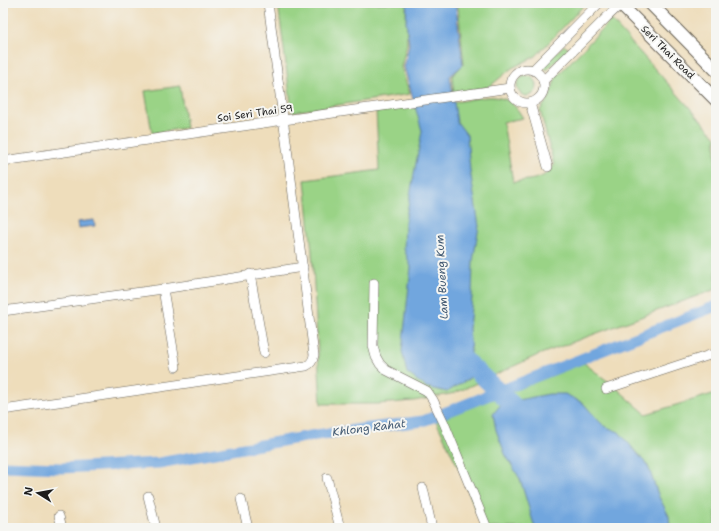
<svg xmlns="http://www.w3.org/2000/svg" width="719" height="531" font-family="'Shantell Sans',sans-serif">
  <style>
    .green { fill: #9ad386; stroke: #5b7851 }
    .water { fill: #71a6de; stroke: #46617d }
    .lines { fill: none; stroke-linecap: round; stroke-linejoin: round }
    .canal { stroke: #71a6de; stroke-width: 11 }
    .river { stroke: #71a6de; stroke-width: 18 }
    .minor-casing { stroke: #666054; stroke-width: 10 }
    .secondary-casing { stroke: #666054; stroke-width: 14 }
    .minor { stroke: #fff; stroke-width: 9 }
    .secondary { stroke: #fff; stroke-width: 12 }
    .labels { text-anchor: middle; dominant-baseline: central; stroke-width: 4; stroke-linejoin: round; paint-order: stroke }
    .street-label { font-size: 10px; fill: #1c1c1c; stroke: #f6f6f2 }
    .water-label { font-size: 11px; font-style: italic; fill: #425a73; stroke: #f6f6f2 }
  </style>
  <rect width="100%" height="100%" fill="#f6f6f2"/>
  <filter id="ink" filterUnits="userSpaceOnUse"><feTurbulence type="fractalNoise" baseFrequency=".025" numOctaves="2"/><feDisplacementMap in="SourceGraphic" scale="8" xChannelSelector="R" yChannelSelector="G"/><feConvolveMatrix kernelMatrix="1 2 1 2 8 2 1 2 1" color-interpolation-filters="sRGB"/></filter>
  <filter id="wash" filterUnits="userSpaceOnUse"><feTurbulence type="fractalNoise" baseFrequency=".012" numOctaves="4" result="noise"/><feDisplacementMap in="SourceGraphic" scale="16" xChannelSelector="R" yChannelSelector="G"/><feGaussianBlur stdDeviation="0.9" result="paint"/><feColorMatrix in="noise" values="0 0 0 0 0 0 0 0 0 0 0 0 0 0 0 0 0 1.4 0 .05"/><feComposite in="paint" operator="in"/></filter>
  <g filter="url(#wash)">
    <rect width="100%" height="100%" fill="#edb"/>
    <g class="green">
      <polygon points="278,3 406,3 407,44 401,67 410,94 292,112"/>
      <polygon points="461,3 585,3 585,4 536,56 512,68 489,87 454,94 452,76 464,64 458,7"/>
      <path d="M611,20L716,137V289L538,355L455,393L414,401L377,404H321L312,252L305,180L379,170L376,110C404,107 433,104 461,101C476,99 489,94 504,99C513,102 518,110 523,118L503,122L513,182C531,179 544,181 554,165L540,110L549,98L556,77Z"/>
      <polygon points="564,45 568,49 547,70 543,66"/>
      <circle cx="527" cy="86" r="10"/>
      <polygon points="180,86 186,128 152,133 145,91"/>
      <polygon points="584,363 614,386 646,414 716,393 716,528 483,528 462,475 436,421"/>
    </g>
    <g class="water">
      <polygon points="407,3 460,3 456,7 463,65 450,76 457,122 467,135 470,170 479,226 473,261 472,297 469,329 471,351 470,378 447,392 426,387 407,373 402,351 411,267 404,249 405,222 422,131 404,67 409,44 406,21"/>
      <polygon points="94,220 95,226 78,228 77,222"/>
      <polygon points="549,394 565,394 583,403 597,419 604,426 619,432 648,466 659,497 669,516 670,528 535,528 520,479 505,454 496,430 493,414 502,403"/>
    </g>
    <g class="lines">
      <polyline class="canal" points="3,466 62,468 159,463 316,435 423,421 716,306"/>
      <polyline class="river" points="453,349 527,418"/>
    </g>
  </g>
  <g filter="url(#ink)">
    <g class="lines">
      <defs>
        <g id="minor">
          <circle cx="527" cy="86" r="17"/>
          <polyline points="533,70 599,3"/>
          <polyline points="543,81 607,17 622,3"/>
          <polyline points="530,103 548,167"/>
          <polyline points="3,161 284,120 510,88"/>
          <polyline points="250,274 264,353"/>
          <polyline points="374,283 373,346 376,357 380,364 386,370 427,391 433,400 444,423 487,528"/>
          <polyline points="163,289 176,367"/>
          <polyline points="3,311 163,289 303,267"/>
          <polyline points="606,389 716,353"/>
          <path d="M3,410L306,366C311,364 313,361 314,355L268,3"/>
          <polyline points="327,478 340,528"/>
          <polyline points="423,488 432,528"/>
          <polyline points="148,496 156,528"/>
          <polyline points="241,499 248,528"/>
          <polyline points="59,516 62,528"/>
        </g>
        <g id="secondary">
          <polyline points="619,3 716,100"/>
          <polyline points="650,3 716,70"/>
        </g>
      </defs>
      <use href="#minor" class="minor-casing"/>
      <use href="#secondary" class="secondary-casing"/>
      <use href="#minor" class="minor"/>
      <use href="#secondary" class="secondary"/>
    </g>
  </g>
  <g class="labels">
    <g class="street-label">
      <text transform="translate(668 52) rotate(45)">Seri Thai Road</text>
      <text transform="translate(255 113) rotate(-8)">Soi Seri Thai 59</text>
    </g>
    <g class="water-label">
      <text transform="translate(442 277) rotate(-93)">Lam Bueng Kum</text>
      <text transform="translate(369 428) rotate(-7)">Khlong Rahat</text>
    </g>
  </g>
  <rect width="719" height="531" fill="none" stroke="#f6f6f2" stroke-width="16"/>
  <g transform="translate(38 493) rotate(281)" stroke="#f6f6f2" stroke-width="3" paint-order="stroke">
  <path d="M0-3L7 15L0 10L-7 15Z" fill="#1c1c1c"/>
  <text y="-6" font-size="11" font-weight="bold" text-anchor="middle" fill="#1c1c1c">N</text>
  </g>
</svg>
